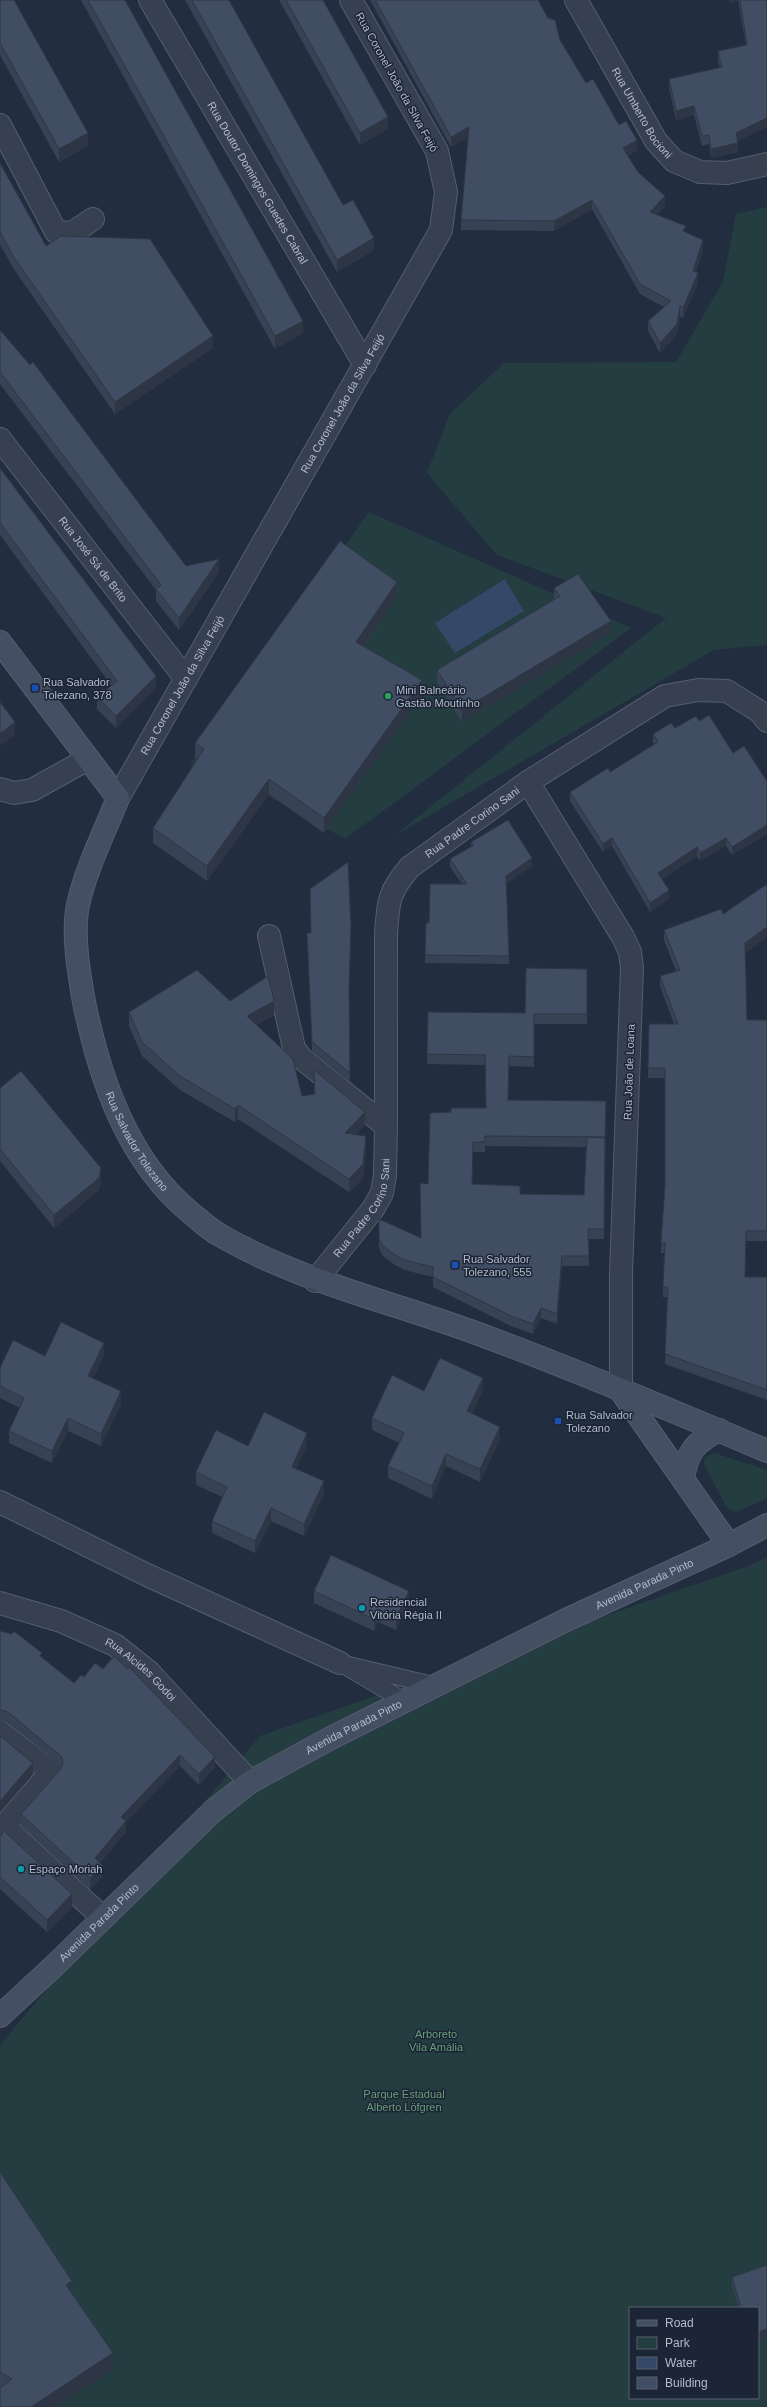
<svg xmlns="http://www.w3.org/2000/svg" width="767" height="2407" font-family="Helvetica,sans-serif">
  <style>
    .green { fill: #243d41; fill-rule: evenodd }
    .water { fill: #344868 }
    .lines { fill: none; stroke-linecap: round; stroke-linejoin: round }
    .lane-casing { stroke: #555e6e; stroke-width: 18 }
    .street-casing { stroke: #555e6e; stroke-width: 24 }
    .secondary-casing { stroke: #555e6e; stroke-width: 24 }
    .lane { stroke: #374050; stroke-width: 16 }
    .street { stroke: #374050; stroke-width: 22 }
    .secondary { stroke: #444f63; stroke-width: 22 }
    .wall { fill: #384255; fill-rule: evenodd }
    .shaded-wall { fill: #2e3645 }
    .building { fill: #414d63; stroke: #2e3645 }
    .transit-dot { fill: #1a4fb4; stroke: #1c2535; stroke-width: 1.5 }
    .leisure-dot { fill: #2e9e5b; stroke: #1c2535; stroke-width: 1.5 }
    .culture-dot { fill: #0f9aa8; stroke: #1c2535; stroke-width: 1.5 }
    .labels { text-anchor: middle; dominant-baseline: central; stroke-width: 3; stroke-linejoin: round; paint-order: stroke }
    .street-label { font-size: 11px; fill: #b3bbcb; stroke: #1c2535 }
    .poi-label { font-size: 11px; fill: #b3bbcb; stroke: #1c2535; text-anchor: start }
    .park-label { font-size: 11px; fill: #689e77; stroke: #1c2535 }
  </style>
  <rect width="100%" height="100%" fill="#222e40"/>
  <g class="green">
    <polygon points="767,207 767,645 714,650 394,836 666,618 497,555 427,473 450,414 504,363 676,362 723,282 736,214"/>
    <polygon points="369,512 631,628 345,839 267,795 190,765"/>
    <polygon points="714,1453 767,1470 767,1498 737,1512 732,1511 726,1506 704,1464 705,1458"/>
    <path d="M767,1557V2407H0V2045L260,1736L751,1565ZM630,2308H758V2398H630Z"/>
  </g>
  <polygon class="water" points="505,579 524,611 455,653 435,623"/>
  <g class="lines">
    <defs>
      <polyline id="lane" points="406,1702 340,1663 437,1686"/>
      <g id="street">
        <path id="s1" d="M150,0L365,365"/>
        <path id="s2" d="M576,0L656,141L674,161L700,172L727,173L767,164"/>
        <polyline points="0,125 56,232 72,233 93,219"/>
        <path id="s3" d="M0,439L186,679"/>
        <polyline points="528,782 623,937 630,952 632,968 621,1274 621,1391"/>
        <polyline points="0,789 14,793 32,790 88,759"/>
        <path id="s4" d="M118,798L441,230L446,192L437,151L351,0"/>
        <polyline points="269,936 294,1048 300,1057 386,1126"/>
        <path id="s5" d="M315,1281L373,1209L382,1193L385,1175L386,1126V935C388,903 388,892 410,867L528,782L665,696L698,690L727,691L760,712L767,721"/>
        <polyline points="0,1502 147,1575 340,1663"/>
        <path id="s6" d="M0,1603L61,1621L115,1645L149,1672L250,1782"/>
        <polyline points="0,1732 51,1772 4,1826 102,1917"/>
      </g>
      <g id="secondary">
        <path id="s7" d="M0,642L118,798C105,831 85,871 78,905C72,934 79,973 84,1002C100,1080 128,1162 192,1214C201,1221 209,1229 218,1234C298,1281 389,1301 476,1333C574,1369 671,1410 767,1451"/>
        <polyline points="621,1391 729,1545"/>
        <path d="M683,1479C687,1452 695,1442 719,1430"/>
        <path id="s8" d="M0,2016L54,1966L213,1811L250,1782L329,1739L566,1620L729,1545L767,1525"/>
      </g>
    </defs>
    <use href="#lane" class="lane-casing"/>
    <use href="#street" class="street-casing"/>
    <use href="#secondary" class="secondary-casing"/>
    <use href="#lane" class="lane"/>
    <use href="#street" class="street"/>
    <use href="#secondary" class="secondary"/>
  </g>
  <g class="wall">
    <polygon points="0,0 88,146 59,162 0,55"/>
    <polygon points="81,0 125,0 303,333 275,349"/>
    <polygon points="185,0 229,0 343,205 374,250 337,272"/>
    <polygon points="279,0 323,0 388,129 360,145"/>
    <polygon points="370,0 538,0 560,40 586,83 619,125 637,150 628,156 638,172 665,206 657,215 686,232 703,250 696,272 698,283 683,318 680,316 677,334 660,353 648,331 648,321 664,307 640,294 592,209 554,231 461,230 461,220 468,137 451,147"/>
    <polygon points="729,0 767,0 738,141 738,152 711,158 709,144 702,146 694,115 676,120 669,88 669,79 720,68 718,60 718,51 746,45 738,0 729,3"/>
    <polygon points="0,163 46,246 213,348 115,414 13,268 0,244"/>
    <polygon points="0,330 186,566 219,572 179,630 156,601 156,590 0,384"/>
    <polygon points="0,468 156,688 116,728 97,709 97,697 112,686 0,535"/>
    <polygon points="554,588 611,633 462,722 437,683 437,670 554,600"/>
    <polygon points="397,597 364,646 422,695 324,833 269,794 207,881 153,843 153,828 198,759 195,758 195,743"/>
    <polygon points="699,721 733,753 767,781 767,834 732,855 726,846 700,861 697,856 662,879 669,899 650,912 612,846 603,852 570,801 570,792 610,772 654,744 653,742 653,734"/>
    <polygon points="471,842 532,866 506,883 509,964 425,963 426,923 429,923 462,884 450,867 450,859 471,847"/>
    <polygon points="767,884 767,937 745,953 747,1020 767,1020 767,1241 746,1241 745,1277 767,1277 767,1400 665,1364 667,1297 663,1297 664,1253 661,1253 661,1243 665,1185 665,1078 648,1078 649,1024 674,1024 660,986 660,976 676,971 664,940 664,930 723,914"/>
    <polygon points="307,933 351,935 349,992 350,1081 312,1051"/>
    <path d="M587,969V1024H534V1067L509,1066L508,1100L606,1101L604,1239H588L589,1266H562L557,1324L541,1318L533,1334L511,1326L433,1287V1277L404,1270L392,1263L382,1255L379,1248V1219L421,1238L428,1184L451,1112V1108H486L485,1065L427,1064L428,1012L525,1013ZM485,1146L586,1147L584,1195L520,1194L472,1184L473,1152H485Z"/>
    <polygon points="230,1001 274,1015 257,1025 302,1096 314,1094 314,1070 365,1125 356,1135 366,1150 363,1178 349,1192 238,1119 235,1122 180,1090 142,1056 129,1026 129,1012"/>
    <polygon points="0,1088 101,1180 99,1190 54,1228 0,1161"/>
    <polygon points="104,1355 93,1378 121,1404 101,1446 68,1431 52,1463 9,1443 9,1431 20,1408 0,1398 0,1368 45,1356"/>
    <polygon points="483,1390 472,1414 500,1439 480,1482 446,1466 432,1499 388,1478 388,1466 399,1443 372,1430 372,1418 424,1391"/>
    <polygon points="307,1445 296,1469 324,1494 304,1536 271,1521 255,1553 212,1533 212,1521 222,1497 196,1485 196,1472 248,1446"/>
    <polygon points="314,1591 409,1603 396,1630 378,1622 374,1631 314,1603"/>
    <polygon points="0,1631 42,1658 74,1683 215,1767 199,1785 180,1766 126,1822 126,1832 100,1863 103,1876 90,1889 21,1825 21,1814 60,1770 62,1767 8,1722 0,1721"/>
    <polygon points="0,1836 72,1907 47,1932 0,1889"/>
    <polygon points="0,2172 72,2293 113,2369 55,2407 0,2407"/>
    <polygon points="767,2265 767,2337 758,2340 758,2308 739,2308 732,2286 732,2277"/>
  </g>
  <g class="shaded-wall">
    <polygon points="729,0 738,0 729,3"/>
    <polygon points="694,106 694,115 676,120 676,111"/>
    <polygon points="388,117 388,129 360,145 360,133"/>
    <polygon points="767,118 767,127 736,142 736,133"/>
    <polygon points="469,127 469,137 451,147 451,137"/>
    <polygon points="88,133 88,146 59,162 59,149"/>
    <polygon points="637,140 637,150 623,158 623,148"/>
    <polygon points="738,143 738,152 711,158 711,149"/>
    <polygon points="665,196 665,206 650,222 650,212"/>
    <polygon points="592,200 592,209 554,231 554,221"/>
    <polygon points="374,238 374,250 337,272 337,260"/>
    <polygon points="703,240 703,250 693,281 693,271"/>
    <polygon points="698,273 698,283 683,318 683,308"/>
    <polygon points="680,306 680,316 677,334 660,353 660,343"/>
    <polygon points="303,321 303,333 275,349 275,336"/>
    <polygon points="213,336 213,348 115,414 115,402"/>
    <polygon points="219,559 219,572 179,630 179,618"/>
    <polygon points="397,582 397,597 356,657 356,642"/>
    <polygon points="611,621 611,633 462,722 462,710"/>
    <polygon points="156,676 156,688 116,728 116,716"/>
    <polygon points="422,680 422,695 324,833 324,818"/>
    <polygon points="15,722 15,735 0,746 0,734"/>
    <polygon points="269,779 269,794 207,881 207,866"/>
    <polygon points="767,825 767,834 732,855 732,847"/>
    <polygon points="612,838 612,846 603,852 603,844"/>
    <polygon points="726,838 726,846 700,861 700,853"/>
    <polygon points="697,847 697,856 658,881 658,873"/>
    <polygon points="532,858 532,866 506,884 506,876"/>
    <polygon points="669,890 669,899 650,912 650,903"/>
    <polygon points="767,927 767,937 745,953 745,943"/>
    <polygon points="274,1001 274,1015 247,1030 247,1016"/>
    <polygon points="238,1105 238,1119 235,1122 235,1109"/>
    <polygon points="365,1112 365,1125 345,1147 345,1133"/>
    <polygon points="366,1136 366,1150 363,1178 349,1192 349,1179"/>
    <polygon points="101,1168 101,1180 99,1190 54,1228 54,1215"/>
    <polygon points="562,1256 562,1266 557,1324 557,1314"/>
    <polygon points="541,1308 541,1318 533,1334 533,1324"/>
    <polygon points="104,1343 104,1355 88,1388 88,1376"/>
    <polygon points="483,1378 483,1390 467,1424 467,1411"/>
    <polygon points="121,1391 121,1404 101,1446 101,1434"/>
    <polygon points="68,1418 68,1431 52,1463 52,1451"/>
    <polygon points="500,1427 500,1439 480,1482 480,1469"/>
    <polygon points="307,1433 307,1445 292,1479 292,1467"/>
    <polygon points="446,1454 446,1466 432,1499 432,1486"/>
    <polygon points="324,1481 324,1494 304,1536 304,1524"/>
    <polygon points="271,1508 271,1521 255,1553 255,1541"/>
    <polygon points="409,1591 409,1603 396,1630 396,1618"/>
    <polygon points="378,1610 378,1622 374,1631 374,1619"/>
    <polygon points="180,1755 180,1766 126,1822 126,1832 95,1869 95,1858 121,1817"/>
    <polygon points="215,1757 215,1767 199,1785 199,1774"/>
    <polygon points="33,1763 33,1774 0,1812 0,1801"/>
    <polygon points="103,1866 103,1876 90,1889 90,1878"/>
    <polygon points="72,1894 72,1907 47,1932 47,1920"/>
    <polygon points="72,2281 72,2296 66,2285"/>
    <polygon points="767,2329 767,2337 758,2340 758,2332"/>
    <polygon points="113,2353 113,2369 55,2407 31,2407"/>
  </g>
  <g class="building">
    <polygon points="0,0 14,0 88,133 59,149 0,43"/>
    <polygon points="88,0 125,0 303,321 275,336"/>
    <polygon points="192,0 229,0 343,205 353,200 374,238 337,260"/>
    <polygon points="286,0 323,0 388,117 360,133"/>
    <polygon points="375,0 538,0 548,18 555,20 560,40 586,83 593,79 619,125 626,121 637,140 623,148 638,172 665,196 650,212 686,226 683,231 703,240 693,271 698,273 683,308 680,306 677,324 660,343 648,321 671,301 640,284 592,200 554,221 461,220 469,127 451,137"/>
    <polygon points="740,0 767,0 767,118 736,133 738,143 711,149 709,135 702,136 694,106 676,111 669,79 722,67 718,51 747,45"/>
    <polygon points="0,163 46,246 61,236 150,239 213,336 115,402 13,256 0,232"/>
    <polygon points="0,330 30,365 33,362 186,566 219,559 179,618 156,589 161,585 0,372"/>
    <polygon points="0,468 156,676 116,716 97,697 117,681 0,523"/>
    <polygon points="340,541 397,582 356,642 422,680 324,818 269,779 207,866 153,828 204,749 195,743"/>
    <polygon points="578,574 611,621 462,710 437,670 560,596 554,588"/>
    <polygon points="0,702 15,722 0,734"/>
    <polygon points="709,715 733,753 744,746 767,781 767,825 732,847 726,838 700,853 697,847 658,873 669,890 650,903 612,838 603,844 570,792 608,768 610,772 658,742 653,734 671,723 675,728 696,716 699,721"/>
    <polygon points="508,820 532,858 506,876 509,956 425,955 426,923 429,923 430,884 467,884 450,859 474,845 471,842"/>
    <polygon points="348,862 351,926 349,986 350,1073 312,1042 307,933 311,933 310,889"/>
    <polygon points="767,884 767,927 745,943 747,1020 767,1020 767,1231 746,1231 745,1277 767,1277 767,1390 665,1354 668,1287 663,1287 665,1243 661,1243 665,1185 665,1068 648,1068 649,1024 678,1024 660,976 680,970 664,930 721,909 723,914"/>
    <polygon points="526,968 587,969 587,1014 534,1014 534,1057 509,1056 508,1100 606,1101 605,1137 485,1136 485,1142 473,1142 472,1184 520,1186 520,1194 584,1195 587,1137 605,1138 604,1229 588,1229 589,1256 562,1256 557,1314 541,1308 533,1324 511,1316 433,1277 433,1267 404,1260 392,1253 382,1245 379,1238 379,1219 421,1238 420,1183 428,1184 430,1113 451,1112 451,1108 486,1108 485,1055 427,1054 428,1012 525,1013"/>
    <polygon points="197,970 230,1001 268,976 274,1001 247,1016 293,1059 302,1096 315,1094 314,1070 365,1112 345,1133 366,1136 363,1164 349,1179 238,1105 235,1109 180,1076 142,1042 129,1012"/>
    <polygon points="21,1071 101,1168 99,1178 54,1215 0,1149 0,1088"/>
    <polygon points="61,1322 104,1343 88,1376 121,1391 101,1434 68,1418 52,1451 9,1431 24,1398 0,1386 0,1368 13,1340 45,1356"/>
    <polygon points="440,1358 483,1378 467,1411 500,1427 480,1469 446,1454 432,1486 388,1466 404,1433 372,1418 392,1375 424,1391"/>
    <polygon points="264,1412 307,1433 292,1467 324,1481 304,1524 271,1508 255,1541 212,1521 227,1487 196,1472 216,1430 248,1446"/>
    <polygon points="331,1555 409,1591 396,1618 378,1610 374,1619 314,1591"/>
    <polygon points="0,1631 12,1634 14,1631 42,1653 40,1656 74,1683 81,1675 84,1677 95,1663 103,1669 114,1656 127,1669 129,1667 215,1757 199,1774 180,1755 121,1817 126,1821 95,1858 103,1866 90,1878 21,1814 60,1770 63,1763 62,1757 8,1712 0,1710"/>
    <polygon points="0,1736 33,1763 0,1801"/>
    <polygon points="4,1831 72,1894 47,1920 0,1877 0,1836"/>
    <polygon points="0,2172 72,2281 66,2285 113,2353 31,2407 0,2407 0,2388 12,2379 0,2372"/>
    <polygon points="767,2265 767,2329 758,2332 758,2308 741,2308 732,2277"/>
  </g>
  <g class="transit-dot">
    <rect x="31" y="684" width="8" height="8" rx="2"/>
    <rect x="451" y="1261" width="8" height="8" rx="2"/>
    <rect x="554" y="1417" width="8" height="8" rx="2"/>
  </g>
  <circle class="leisure-dot" cx="388" cy="696" r="4"/>
  <g class="culture-dot">
    <circle cx="362" cy="1608" r="4"/>
    <circle cx="21" cy="1869" r="4"/>
  </g>
  <g class="labels">
    <g class="street-label">
      <text transform="translate(397 82) rotate(61)">Rua Coronel João da Silva Feijó</text>
      <text stroke="none"><textPath href="#s2" startOffset="131">Rua Umberto Bocioni</textPath></text>
      <text stroke="none"><textPath href="#s1" startOffset="212">Rua Doutor Domingos Guedes Cabral</textPath></text>
      <text stroke="none"><textPath href="#s4" startOffset="454">Rua Coronel João da Silva Feijó</textPath></text>
      <text stroke="none"><textPath href="#s3" startOffset="152">Rua José Sá de Brito</textPath></text>
      <text stroke="none"><textPath href="#s4" startOffset="130">Rua Coronel João da Silva Feijó</textPath></text>
      <text stroke="none"><textPath href="#s5" startOffset="520">Rua Padre Corino Sani</textPath></text>
      <text transform="translate(629 1072) rotate(-88)">Rua João de Loana</text>
      <text stroke="none"><textPath href="#s7" startOffset="558">Rua Salvador Tolezano</textPath></text>
      <text stroke="none"><textPath href="#s5" startOffset="89">Rua Padre Corino Sani</textPath></text>
      <text stroke="none"><textPath href="#s8" startOffset="784">Avenida Parada Pinto</textPath></text>
      <text stroke="none"><textPath href="#s6" startOffset="158">Rua Alcides Godoi</textPath></text>
      <text stroke="none"><textPath href="#s8" startOffset="460">Avenida Parada Pinto</textPath></text>
      <text stroke="none"><textPath href="#s8" startOffset="136">Avenida Parada Pinto</textPath></text>
    </g>
    <g class="poi-label">
      <text x="43" y="682">Rua Salvador<tspan x="43" dy="13">Tolezano, 378</tspan></text>
      <text x="396" y="690">Mini Balneário<tspan x="396" dy="13">Gastão Moutinho</tspan></text>
      <text x="463" y="1259">Rua Salvador<tspan x="463" dy="13">Tolezano, 555</tspan></text>
      <text x="566" y="1415">Rua Salvador<tspan x="566" dy="13">Tolezano</tspan></text>
      <text x="370" y="1602">Residencial<tspan x="370" dy="13">Vitória Régia II</tspan></text>
      <text x="29" y="1869">Espaço Moriah</text>
    </g>
    <g class="park-label">
      <text x="436" y="2034">Arboreto<tspan x="436" dy="13">Vila Amália</tspan></text>
      <text x="404" y="2094">Parque Estadual<tspan x="404" dy="13">Alberto Löfgren</tspan></text>
    </g>
  </g>
  <rect x="629" y="2307" width="130" height="92" fill="#1c2535" stroke="#586171"/>
  <rect x="637" y="2320" width="20" height="6" fill="#444f63" stroke="#586171"/>
  <text x="665" y="2327" font-size="12" fill="#b3bbcb">Road</text>
  <rect x="637" y="2337" width="20" height="12" fill="#243d41" stroke="#586171"/>
  <text x="665" y="2347" font-size="12" fill="#b3bbcb">Park</text>
  <rect x="637" y="2357" width="20" height="12" fill="#344868" stroke="#586171"/>
  <text x="665" y="2367" font-size="12" fill="#b3bbcb">Water</text>
  <rect x="637" y="2377" width="20" height="12" fill="#414d63" stroke="#586171"/>
  <text x="665" y="2387" font-size="12" fill="#b3bbcb">Building</text>
</svg>
